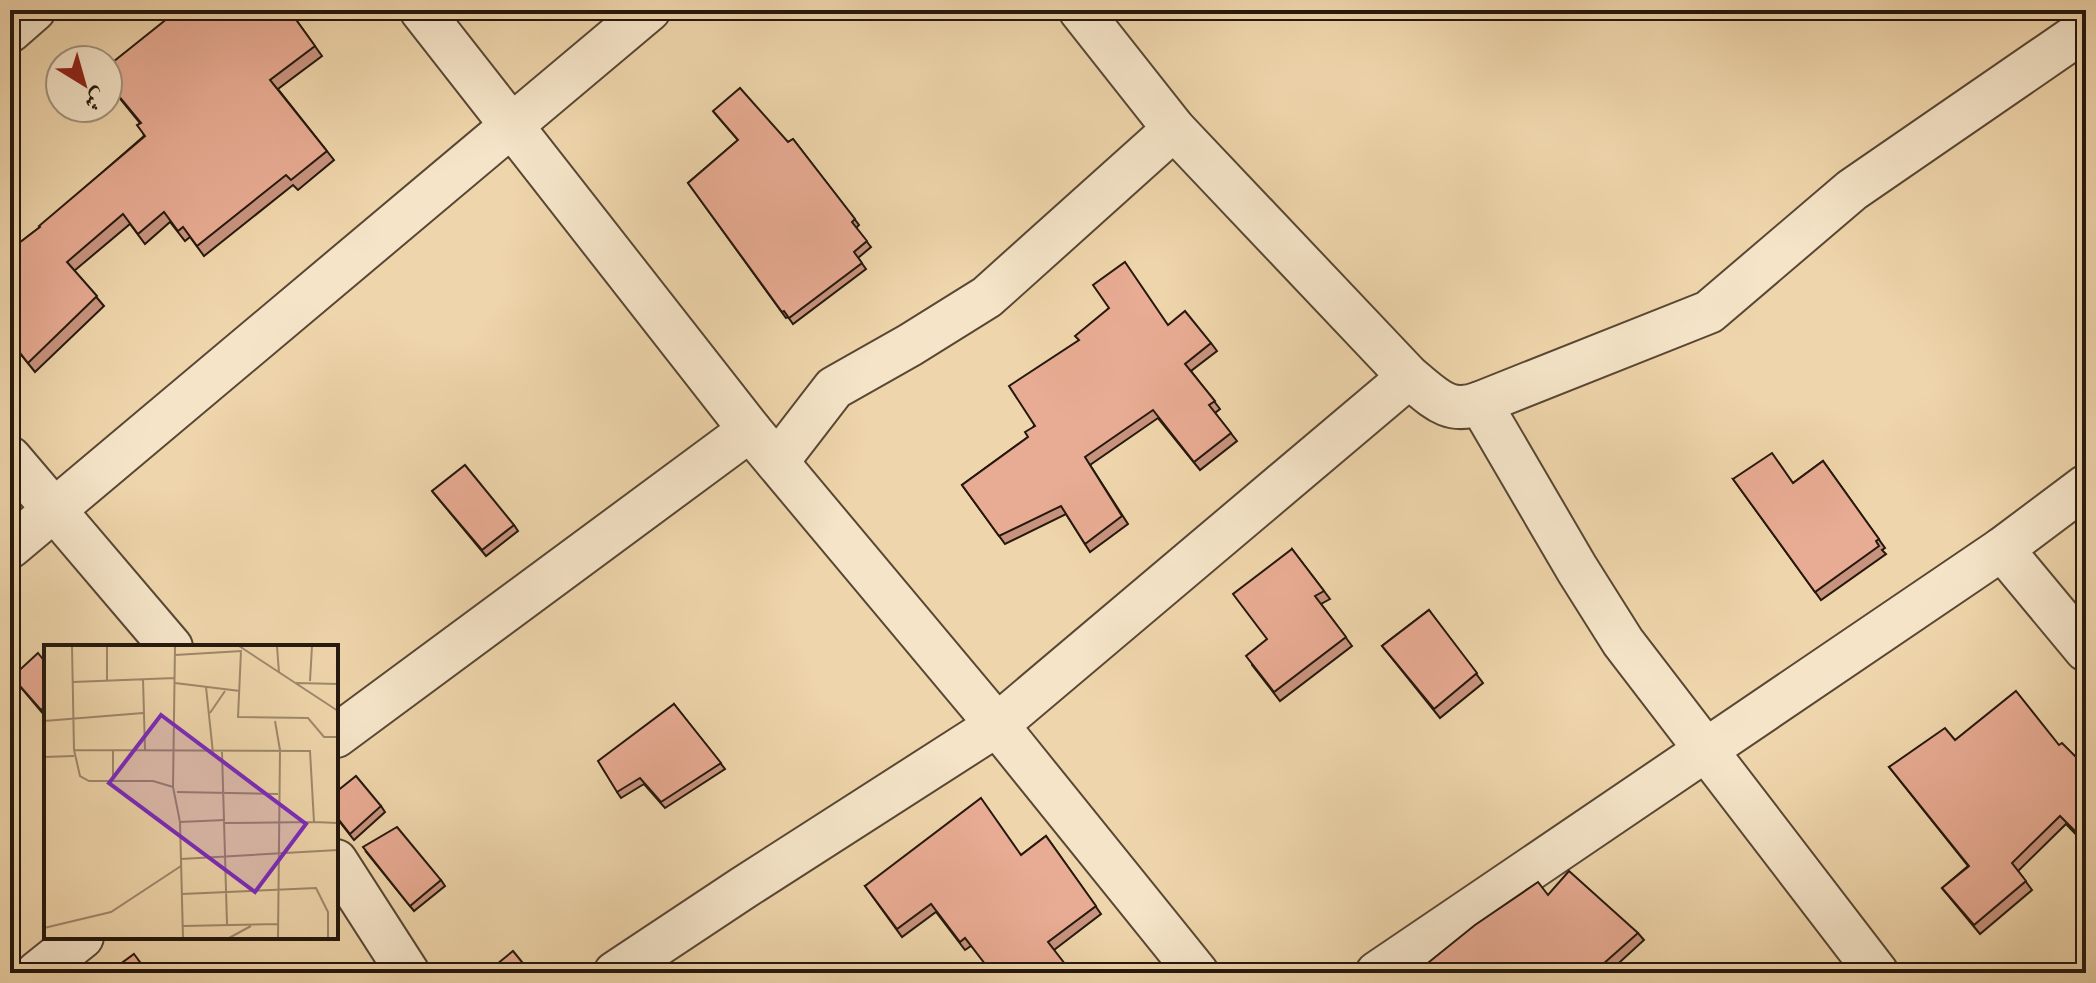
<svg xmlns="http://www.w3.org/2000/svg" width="2096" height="983" font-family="'Sorts Mill Goudy',Amiri,serif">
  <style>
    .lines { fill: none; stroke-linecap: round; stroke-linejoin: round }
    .street-casing { stroke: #584734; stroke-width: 46 }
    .street { stroke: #f5e4c8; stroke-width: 42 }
    .wall { fill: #c8937e; stroke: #25180d; stroke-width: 2 }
    .building { fill: #e8ab93; stroke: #25180d; stroke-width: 2 }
    .inset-road { fill: none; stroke: #9e896c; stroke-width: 2 }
    .view { fill: #7b2cbf; fill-opacity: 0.15; stroke: #7b2cbf; stroke-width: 4 }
    .inset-edge { fill: none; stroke: #25180d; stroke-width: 4 }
  </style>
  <rect width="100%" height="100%" fill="#efd5ab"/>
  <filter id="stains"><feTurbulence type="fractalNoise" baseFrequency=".0025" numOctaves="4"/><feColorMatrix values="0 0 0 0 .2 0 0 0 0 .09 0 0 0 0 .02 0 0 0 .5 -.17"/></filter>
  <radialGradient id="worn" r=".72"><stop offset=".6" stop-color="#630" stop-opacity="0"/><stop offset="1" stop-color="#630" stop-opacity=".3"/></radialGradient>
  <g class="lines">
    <defs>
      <g id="street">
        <polyline points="421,10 750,430 997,725 1197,973"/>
        <path d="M1080,10L1174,129L1409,377C1433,396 1448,416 1480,403L1577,569L1623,642L1877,973"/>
        <polyline points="10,31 34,10"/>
        <polyline points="1480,403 1709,312 1852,190 2086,29"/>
        <polyline points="10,458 171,647"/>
        <polyline points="777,462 834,388 910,345 987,297 1174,129"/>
        <polyline points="10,547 649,10"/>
        <polyline points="2002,549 2086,650"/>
        <polyline points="336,736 750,430"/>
        <polyline points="336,861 408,973"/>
        <polyline points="37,973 82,937"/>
        <polyline points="615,973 743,888 997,725 1409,377"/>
        <polyline points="1377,973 2002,549 2086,486"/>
      </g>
    </defs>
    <use href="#street" class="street-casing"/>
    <use href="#street" class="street"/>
  </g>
  <g class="wall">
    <polygon points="289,10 322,56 278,89 334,160 298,190 293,185 204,256 190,237 185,241 170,222 145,244 130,224 74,271 104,306 35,372 10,341 10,250 40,227 144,136 140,123 108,84 108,66"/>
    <polygon points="713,111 788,142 793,139 859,225 856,228 871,247 858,258 866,269 793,324 788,317 786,318 688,183 738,140"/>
    <polygon points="1109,308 1168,325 1211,343 1217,351 1191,371 1220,409 1215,413 1237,441 1200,470 1158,418 1090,465 1128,524 1090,552 1066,514 1005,544 962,485 1028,437 1079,340"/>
    <polygon points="1823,461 1885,548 1882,550 1886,554 1821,600 1733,479 1793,483"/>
    <polygon points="432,491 514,525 518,531 486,556"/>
    <polygon points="1292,549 1330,599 1321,604 1352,646 1280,701 1252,665 1267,639"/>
    <polygon points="1429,610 1483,683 1440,718 1382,646"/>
    <polygon points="46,663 46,715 45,716 12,677"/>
    <polygon points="674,704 725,769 665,808 644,784 621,798 617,792"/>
    <polygon points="1955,740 2059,745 2086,767 2086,845 2066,824 2018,871 2032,890 1980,934 1942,888 1968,866 1889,767"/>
    <polygon points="381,806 385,812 354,840 336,817"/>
    <polygon points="1046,836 1101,914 1054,950 971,946 965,950 936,912 902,937 865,886 1021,855"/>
    <polygon points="367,853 441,880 445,886 414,911"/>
    <polygon points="1548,895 1638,933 1644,940 1608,973 1438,973"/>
  </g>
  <g class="building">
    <polygon points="178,10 289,10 315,46 270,80 327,151 291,180 286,175 197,246 183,227 178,231 164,212 138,234 123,214 67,262 97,296 28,363 10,340 10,250 40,227 39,226 145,136 137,125 141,123 108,83 108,66"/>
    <polygon points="740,88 788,142 793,139 855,219 852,222 867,241 854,252 862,263 789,318 784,311 782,312 688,183 738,140 713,111"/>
    <polygon points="1125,262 1168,325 1185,311 1211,343 1185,364 1215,401 1209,405 1231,433 1194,462 1153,410 1085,457 1122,516 1085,544 1061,506 999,536 962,485 1028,437 1025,432 1035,426 1009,386 1079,340 1075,336 1109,308 1093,285"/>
    <polygon points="1772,453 1793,483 1823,461 1879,539 1876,541 1879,546 1815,592 1733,479"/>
    <polygon points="465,465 514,525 482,550 432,491"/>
    <polygon points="1292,549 1324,591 1315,596 1346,637 1274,692 1246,656 1267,639 1233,594"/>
    <polygon points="1429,610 1477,673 1434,709 1382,646"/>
    <polygon points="38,653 46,663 46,706 41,710 12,677"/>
    <polygon points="2016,691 2059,745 2062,743 2086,767 2086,842 2060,816 2012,863 2026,881 1974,925 1942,888 1969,866 1889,767 1945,728 1955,740"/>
    <polygon points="674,704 721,763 661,802 640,778 617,792 598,761"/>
    <polygon points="356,776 381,806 350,834 336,816 336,792"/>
    <polygon points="981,798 1021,855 1046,836 1096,906 1048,942 1072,973 992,973 965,938 960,942 931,904 897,929 865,886"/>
    <polygon points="397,827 441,880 410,906 363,847"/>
    <polygon points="1569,871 1638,933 1593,973 1439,973 1429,962 1475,925 1538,882 1548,895"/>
    <polygon points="513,951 531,973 486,973"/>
    <polygon points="134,954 148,973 108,973"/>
  </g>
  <g transform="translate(44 645)">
    <rect width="294" height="294" fill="#efd5ab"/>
    <path class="inset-road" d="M28,1L30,105L36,131L45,136H109L129,142M63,1V35M131,1L129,142L136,177L139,293M195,1L294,66M233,1L235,28M197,6L194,72L264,73L280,92H294M131,10L198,6M99,34L101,105M266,36L268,1M29,37L131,33M131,38L196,46M252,38L294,39M162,42L169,108M166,68L181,46M0,76L99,68M231,76L236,105L234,293M30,105L266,106L270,177L181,178M178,107L183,279M0,112L30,111M69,136V105M133,147L234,149M136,177L181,175M270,177L294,178M137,214L294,205M138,249L272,243L284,267V293M139,281L234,279M0,283L67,267L137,221M185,293L207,281"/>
    <path class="view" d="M117,70L262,179L211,247L65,138Z"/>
    <rect width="294" height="294" class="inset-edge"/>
  </g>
  <rect width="2096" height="983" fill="none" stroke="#efd5ab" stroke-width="40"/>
  <rect x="12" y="12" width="2072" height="959" fill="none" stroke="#25180d" stroke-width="4"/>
  <rect x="20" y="20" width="2056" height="943" fill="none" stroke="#25180d" stroke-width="2"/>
  <g transform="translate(84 84) rotate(143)"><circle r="38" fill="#f5e4c8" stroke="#a2927d" stroke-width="2"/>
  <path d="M0-6L14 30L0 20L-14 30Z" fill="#8f2418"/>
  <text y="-12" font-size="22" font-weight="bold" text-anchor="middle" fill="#25180d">ش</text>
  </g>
  <rect width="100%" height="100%" filter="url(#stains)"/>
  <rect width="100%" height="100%" fill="url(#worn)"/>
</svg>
